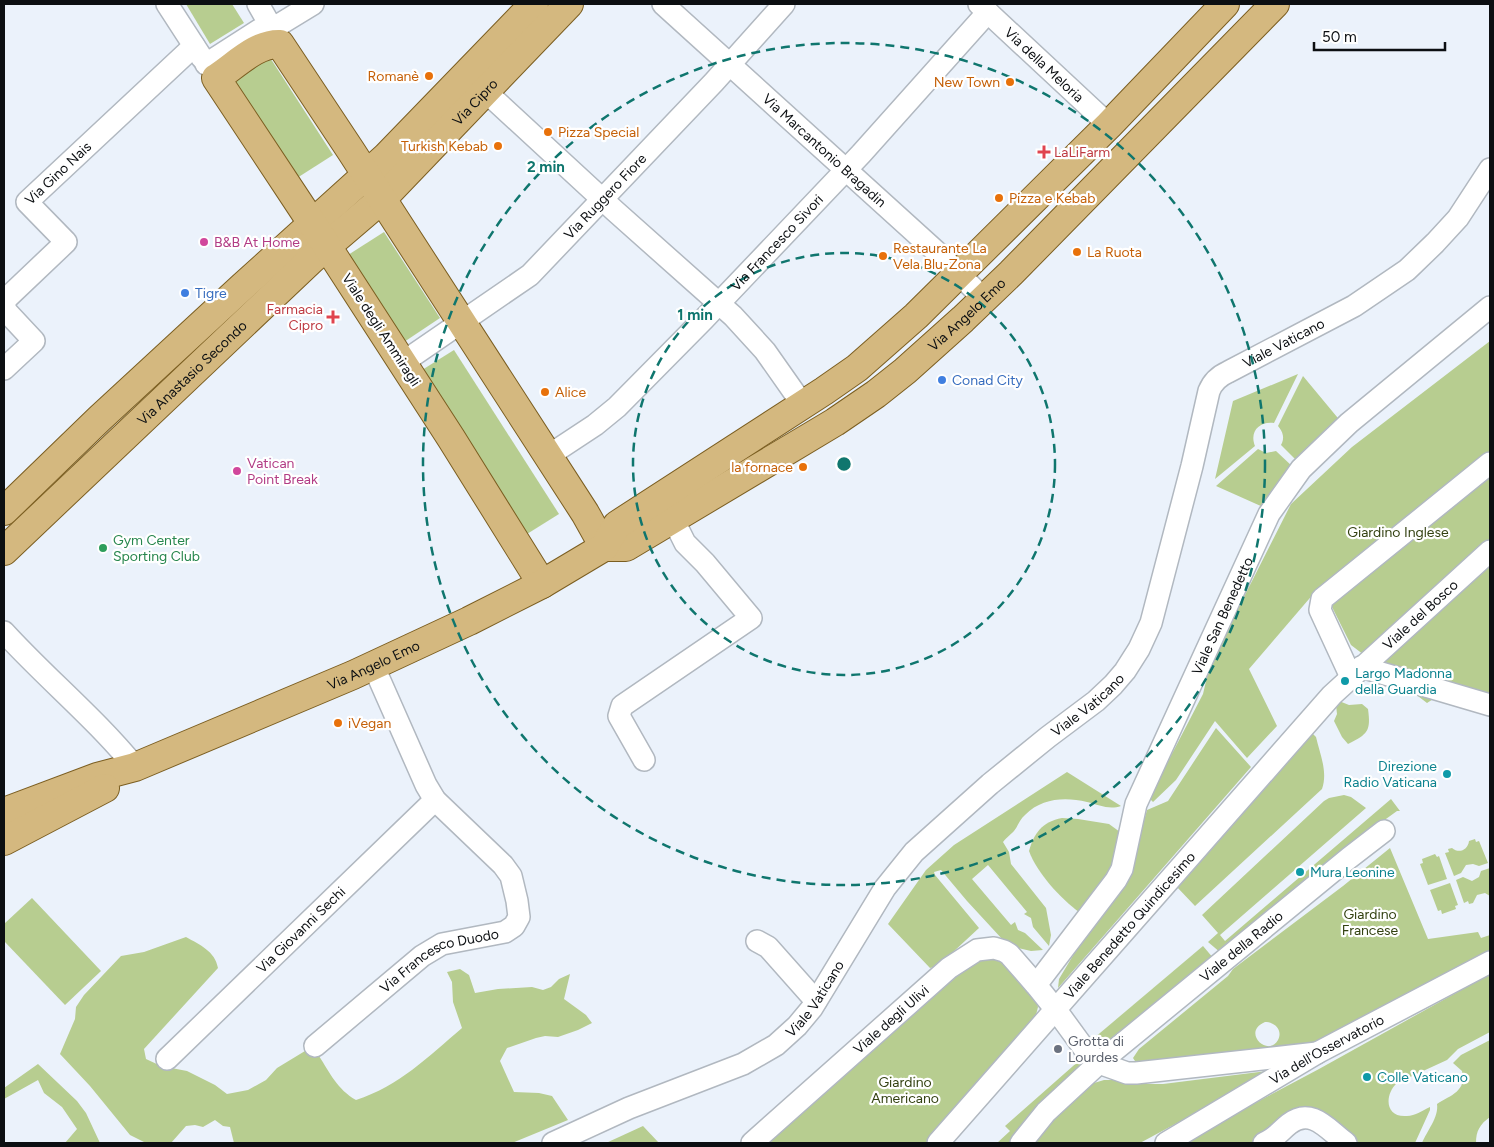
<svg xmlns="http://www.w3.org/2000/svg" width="1494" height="1147" font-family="Figtree,sans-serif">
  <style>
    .green { fill: #b7cd90; fill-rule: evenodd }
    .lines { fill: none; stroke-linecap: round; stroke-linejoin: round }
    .minor-casing { stroke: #b1b8c0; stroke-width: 24 }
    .major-casing { stroke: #7b5e21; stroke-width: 30 }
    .minor { stroke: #fff; stroke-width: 21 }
    .major { stroke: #d4b87f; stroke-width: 28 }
    .ring { fill: none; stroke: #0f766e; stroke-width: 2.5; stroke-dasharray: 9 6 }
    .food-dot { fill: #e8710a; stroke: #fff; stroke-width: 2 }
    .health-dot { fill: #e0444e; stroke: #fff; stroke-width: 2 }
    .hotel-dot { fill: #d1479c; stroke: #fff; stroke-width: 2 }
    .shop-dot { fill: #3f7fe0; stroke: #fff; stroke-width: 2 }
    .leisure-dot { fill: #2e9e5b; stroke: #fff; stroke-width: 2 }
    .culture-dot { fill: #0f9aa8; stroke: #fff; stroke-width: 2 }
    .worship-dot { fill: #6b7280; stroke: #fff; stroke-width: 2 }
    .labels { text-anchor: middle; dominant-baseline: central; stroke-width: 4.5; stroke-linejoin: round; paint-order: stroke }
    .street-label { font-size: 14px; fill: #0c0f12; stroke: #fff }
    .food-label { font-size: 14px; fill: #c56008; stroke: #fff; text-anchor: start }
    .health-label { font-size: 14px; fill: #be3a42; stroke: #fff; text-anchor: start }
    .hotel-label { font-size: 14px; fill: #b23c85; stroke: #fff; text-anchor: start }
    .shop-label { font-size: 14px; fill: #366cbe; stroke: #fff; text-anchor: start }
    .park-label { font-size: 14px; fill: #334111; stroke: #fff }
    .leisure-label { font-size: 14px; fill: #27864d; stroke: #fff; text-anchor: start }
    .culture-label { font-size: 14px; fill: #0d838f; stroke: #fff; text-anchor: start }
    .worship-label { font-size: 14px; fill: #5b616d; stroke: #fff; text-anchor: start }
    .centre { fill: #0f766e; stroke: #fff; stroke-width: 2.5 }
    .ring-label { font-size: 15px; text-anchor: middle; font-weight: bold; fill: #0f766e; stroke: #fff; stroke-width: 4.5; stroke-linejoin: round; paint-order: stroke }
  </style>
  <rect width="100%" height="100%" fill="#ebf2fb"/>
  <g class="green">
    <polygon points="186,4 232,4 244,23 210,44"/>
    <polygon points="267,53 333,155 297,178 231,76"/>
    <polygon points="384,232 440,318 404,342 348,255"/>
    <polygon points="1490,341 1490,699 1441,694 1427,703 1351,645 1321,585 1249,669 1277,726 1247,758 1215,721 1176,780 1153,802 1149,798 1203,694 1210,664 1291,504 1352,447"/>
    <polygon points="454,350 559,514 527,534 422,370"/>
    <path d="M1298,374L1274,423C1260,421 1249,431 1255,446L1215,479L1233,401Z"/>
    <path d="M1303,376L1342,423L1298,462L1281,445C1285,438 1283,432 1278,426Z"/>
    <polygon points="1258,449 1266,453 1276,451 1293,467 1274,488 1263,507 1216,486"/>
    <path d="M1339,701L1349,705L1362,704L1368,709C1371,731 1368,734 1348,744L1342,737L1334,721L1337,714L1336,705Z"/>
    <polygon points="1216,728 1251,767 1058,988 1059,979 1096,917 1128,877 1147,810 1168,801"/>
    <path d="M1312,733L1316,737C1320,754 1328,772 1322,789L1195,906L1176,886Z"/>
    <path d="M1067,772L1121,806C1109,810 1099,805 1087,802C1065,797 1042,798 1025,815C1020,819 1018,826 1014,831C1010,835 1007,837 1003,842L1009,852L1011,864L1046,908L1051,935L1049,946L1033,927L1031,918L1024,914L1027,912L988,865L972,879L1011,925L1015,922L1018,930L1025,933L1043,950L1031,951L1018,948L1003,940L967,901L941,870L934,872L935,875L979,928L938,966L930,968L888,924L926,870L954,845Z"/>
    <polygon points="1344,795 1351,797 1366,808 1220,935 1225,941 1391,799 1400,811 1397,811 1379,824 1221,953 1208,942 1218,933 1202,915 1324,801 1329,798"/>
    <path d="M1062,818L1078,819L1109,824L1120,832L1112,866L1079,912C1061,899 1037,873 1029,851C1034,833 1042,822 1062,818Z"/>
    <path d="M1475,839L1476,842L1479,841L1488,863L1479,866L1473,864L1466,865L1461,873L1454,876L1445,853L1449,852L1448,849L1452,848C1459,854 1468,850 1469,841Z"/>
    <path d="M1390,848L1428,939L1478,932L1481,938L1490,935V954L1321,1041L1289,1048L1137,1064L1133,1058L1139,1049L1228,976L1233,969L1343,886ZM1265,1022C1275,1022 1283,1030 1278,1040C1268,1058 1241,1032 1265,1022Z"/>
    <polygon points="1435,854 1437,857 1439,856 1447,879 1428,885 1420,864 1423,863 1422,859"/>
    <polygon points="1490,868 1490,896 1485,893 1477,895 1473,903 1469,904 1468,901 1464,903 1456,880 1463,877 1472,881 1479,877 1481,871"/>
    <polygon points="1450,883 1458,905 1455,906 1456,909 1442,914 1441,910 1438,911 1430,890"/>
    <polygon points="32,898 101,971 65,1005 4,941 4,924"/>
    <path d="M186,937C200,945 215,951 218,968L144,1049L146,1059L161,1066L187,1071L215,1085L227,1094L248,1090L266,1080L277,1068L305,1051L319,1056C330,1073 337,1089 356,1100C399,1086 428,1057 462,1028L453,1002L452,982L447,972L460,969L469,975L475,993L498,989L532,987L543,990L551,987L559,979L570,974L564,999L586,1015L592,1023L578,1030L558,1037L545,1036L536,1038L507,1048L500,1061L514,1092L539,1093L552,1096L568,1120L512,1143H234L230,1127L223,1126L215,1120L203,1127L195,1125L186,1126L171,1143H146L130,1135L90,1086L60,1054L75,1019L76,1007L84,995L121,956L144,952Z"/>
    <polygon points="1203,946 1214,959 1099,1052 1087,1044"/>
    <polygon points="991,958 999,960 1007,964 1035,998 1038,1007 1035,1019 929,1143 764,1143 853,1064 974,962"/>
    <path d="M1490,974V1032L1458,1049L1447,1060L1397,1083C1384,1095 1385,1118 1407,1116C1415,1116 1423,1110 1430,1107V1110L1415,1143H1362L1286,1120L1253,1143H1185L1238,1112L1319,1069Z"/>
    <path d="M1490,1040V1117C1480,1124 1476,1131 1476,1143H1422C1427,1131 1439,1117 1437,1104C1451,1095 1467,1091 1462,1071L1453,1063L1461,1055Z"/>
    <polygon points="1081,1059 1081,1067 1020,1128 1009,1143 997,1143 1010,1131 1005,1126"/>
    <polygon points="38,1064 77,1101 86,1113 100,1143 65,1143 77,1129 62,1107 44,1093 38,1080 4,1099 4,1088"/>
    <polygon points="1267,1071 1242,1088 1140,1143 1036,1143 1033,1141 1081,1093 1094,1083 1104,1080 1119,1080 1141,1084 1163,1084"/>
    <polygon points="643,1126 659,1143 606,1143"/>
  </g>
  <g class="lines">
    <defs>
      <g id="minor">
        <polyline points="167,4 202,58"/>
        <polyline points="258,4 278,39"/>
        <path id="s1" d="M663,4L940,255L984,299"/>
        <path id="s2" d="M979,4L1109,125"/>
        <polyline points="206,64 259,30 272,29 313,4"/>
        <polyline points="486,92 615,211 733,316 765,351 803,405"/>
        <path id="s3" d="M402,363L530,275L714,82L784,4"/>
        <path id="s4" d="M4,369L34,341L5,310V300L66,242L27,202L194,46"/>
        <path id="s5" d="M548,456L595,425L617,407L704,319L861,154L988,12"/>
        <path d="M4,632C46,678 96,719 135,767"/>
        <polyline points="1361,667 1490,705"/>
        <polyline points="1351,677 1320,610 1322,599 1490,463"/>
        <polyline points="644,760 619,716 622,706 751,618 705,563 685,543 673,519 674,503"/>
        <polyline points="757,941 768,947 816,1001"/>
        <path id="s6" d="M1036,985L1116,880L1122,869L1136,804L1269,514L1301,469L1349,423L1490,307"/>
        <path id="s7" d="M315,1046L422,956L442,944L505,932L514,926L519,917L517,901L511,876L503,865L435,800L426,785L373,665"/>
        <path id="s8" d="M167,1059L435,800"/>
        <path id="s9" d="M553,1143L629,1108L743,1064L776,1045L797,1026L812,1008L885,888L914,852L990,784L1048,737L1096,701L1113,685L1125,671L1139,649L1151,623L1192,466L1209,391C1213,381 1219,376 1228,372L1354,306L1407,270L1435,243L1458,218L1490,169"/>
        <path id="s10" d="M752,1143L949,968L977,950L994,948L1004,951L1009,954L1036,985L1056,1010L1083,1047L1099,1063L1127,1073H1136L1317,1053"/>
        <path id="s11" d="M938,1143L1332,695L1490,551"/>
        <path id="s12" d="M1021,1143L1046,1112L1099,1063L1349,858L1384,831"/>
        <path id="s13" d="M1166,1143L1317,1053L1490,962"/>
        <path d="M1264,1143C1275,1139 1280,1131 1289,1124C1312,1106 1329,1131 1346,1143"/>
      </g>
      <g id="major">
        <polyline points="4,511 99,419 242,287 386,157 534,4"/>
        <path id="s14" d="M604,547H626L835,422L876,394L905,371L963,319L1011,273L1275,4"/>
        <path id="s15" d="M4,551L312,259L382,199L569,4"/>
        <path d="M542,584L451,438L312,223L216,78C235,66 256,43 280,44L351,151L585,513L604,547"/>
        <path id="s16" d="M4,812L97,777L135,767L353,675L469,621L542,584L604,547L617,525L824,391L857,368L916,316L1109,125L1225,4"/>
        <polyline points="4,841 105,788"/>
      </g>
    </defs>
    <use href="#minor" class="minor-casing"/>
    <use href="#major" class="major-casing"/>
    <use href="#minor" class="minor"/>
    <use href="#major" class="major"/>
  </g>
  <g class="ring">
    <circle cx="844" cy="464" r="211"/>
    <circle cx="844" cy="464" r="421"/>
  </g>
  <g class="food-dot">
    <circle cx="429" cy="76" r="5"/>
    <circle cx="1010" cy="82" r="5"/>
    <circle cx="548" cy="132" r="5"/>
    <circle cx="498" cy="146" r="5"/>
    <circle cx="999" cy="198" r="5"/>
    <circle cx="1077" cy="252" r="5"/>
    <circle cx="883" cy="256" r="5"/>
    <circle cx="545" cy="392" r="5"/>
    <circle cx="803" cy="467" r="5"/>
    <circle cx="338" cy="723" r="5"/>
  </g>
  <g class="health-dot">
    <path d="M1041.5 144.5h5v5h5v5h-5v5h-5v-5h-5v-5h5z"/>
    <path d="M330.5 309.5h5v5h5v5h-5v5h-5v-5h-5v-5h5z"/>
  </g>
  <g class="hotel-dot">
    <circle cx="204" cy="242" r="5"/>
    <circle cx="237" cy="471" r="5"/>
  </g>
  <g class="shop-dot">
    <circle cx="185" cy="293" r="5"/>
    <circle cx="942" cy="380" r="5"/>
  </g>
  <circle class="leisure-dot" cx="103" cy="548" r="5"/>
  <g class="culture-dot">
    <circle cx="1345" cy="681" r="5"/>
    <circle cx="1447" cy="774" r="5"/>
    <circle cx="1300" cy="872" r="5"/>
    <circle cx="1367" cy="1077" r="5"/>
  </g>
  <circle class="worship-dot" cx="1058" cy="1049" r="5"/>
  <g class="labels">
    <g class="street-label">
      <text stroke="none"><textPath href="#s2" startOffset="89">Via della Meloria</textPath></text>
      <text stroke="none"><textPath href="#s15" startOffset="651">Via Cipro</textPath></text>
      <text stroke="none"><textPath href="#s1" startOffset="218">Via Marcantonio Bragadin</textPath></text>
      <text stroke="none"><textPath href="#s4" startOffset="276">Via Gino Nais</textPath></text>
      <text stroke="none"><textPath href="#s3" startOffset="264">Via Ruggero Fiore</textPath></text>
      <text stroke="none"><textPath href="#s5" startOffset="314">Via Francesco Sivori</textPath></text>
      <text stroke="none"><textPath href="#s14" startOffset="436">Via Angelo Emo</textPath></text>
      <text transform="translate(381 330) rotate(57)">Viale degli Ammiragli</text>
      <text stroke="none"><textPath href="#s9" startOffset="1145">Viale Vaticano</textPath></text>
      <text stroke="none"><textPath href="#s15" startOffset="259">Via Anastasio Secondo</textPath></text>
      <text stroke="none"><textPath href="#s11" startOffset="716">Viale del Bosco</textPath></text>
      <text stroke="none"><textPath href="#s6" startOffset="418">Viale San Benedetto</textPath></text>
      <text stroke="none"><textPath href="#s16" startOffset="398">Via Angelo Emo</textPath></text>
      <text stroke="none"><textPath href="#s9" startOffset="710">Viale Vaticano</textPath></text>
      <text stroke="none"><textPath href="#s11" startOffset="290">Viale Benedetto Quindicesimo</textPath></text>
      <text stroke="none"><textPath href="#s8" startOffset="186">Via Giovanni Sechi</textPath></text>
      <text stroke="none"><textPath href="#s12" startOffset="296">Viale della Radio</textPath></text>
      <text stroke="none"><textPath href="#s7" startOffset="154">Via Francesco Duodo</textPath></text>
      <text stroke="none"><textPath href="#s9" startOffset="305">Viale Vaticano</textPath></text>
      <text stroke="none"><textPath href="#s10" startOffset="186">Viale degli Ulivi</textPath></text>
      <text stroke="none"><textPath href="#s13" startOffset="186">Via dell'Osservatorio</textPath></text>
    </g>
    <g class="food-label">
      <text x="419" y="76" text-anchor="end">Romanè</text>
      <text x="1000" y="82" text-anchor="end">New Town</text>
      <text x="558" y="132">Pizza Special</text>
      <text x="488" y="146" text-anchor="end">Turkish Kebab</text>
      <text x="1009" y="198">Pizza e Kebab</text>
      <text x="893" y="248">Restaurante La<tspan x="893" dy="16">Vela Blu-Zona</tspan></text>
      <text x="1087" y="252">La Ruota</text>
      <text x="555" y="392">Alice</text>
      <text x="793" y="467" text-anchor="end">la fornace</text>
      <text x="348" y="723">iVegan</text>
    </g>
    <g class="health-label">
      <text x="1054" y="152">LaLiFarm</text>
      <text x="323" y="309" text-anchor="end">Farmacia<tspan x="323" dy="16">Cipro</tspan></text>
    </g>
    <g class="hotel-label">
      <text x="214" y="242">B&amp;B At Home</text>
      <text x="247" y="463">Vatican<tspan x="247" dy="16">Point Break</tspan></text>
    </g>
    <g class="shop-label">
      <text x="195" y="293">Tigre</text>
      <text x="952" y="380">Conad City</text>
    </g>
    <g class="park-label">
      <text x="1398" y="532">Giardino Inglese</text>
      <text x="1370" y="914">Giardino<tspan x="1370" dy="16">Francese</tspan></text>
      <text x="905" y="1082">Giardino<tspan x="905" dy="16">Americano</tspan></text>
    </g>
    <g class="leisure-label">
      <text x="113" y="540">Gym Center<tspan x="113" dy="16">Sporting Club</tspan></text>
    </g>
    <g class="culture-label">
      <text x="1355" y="673">Largo Madonna<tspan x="1355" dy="16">della Guardia</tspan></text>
      <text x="1437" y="766" text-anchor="end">Direzione<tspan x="1437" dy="16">Radio Vaticana</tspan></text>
      <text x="1310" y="872">Mura Leonine</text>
      <text x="1377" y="1077">Colle Vaticano</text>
    </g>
    <g class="worship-label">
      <text x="1068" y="1041">Grotta di<tspan x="1068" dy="16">Lourdes</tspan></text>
    </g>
  </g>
  <circle cx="844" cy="464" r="8" class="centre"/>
  <g class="ring-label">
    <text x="546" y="172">2 min</text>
    <text x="695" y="320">1 min</text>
  </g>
  <rect width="1494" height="1147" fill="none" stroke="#0c0f12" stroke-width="10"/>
  <path d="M1314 42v8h131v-8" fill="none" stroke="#0c0f12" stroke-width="2.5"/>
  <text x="1322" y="42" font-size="15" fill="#0c0f12" stroke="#ffffff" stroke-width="4" paint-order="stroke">50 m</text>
</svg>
